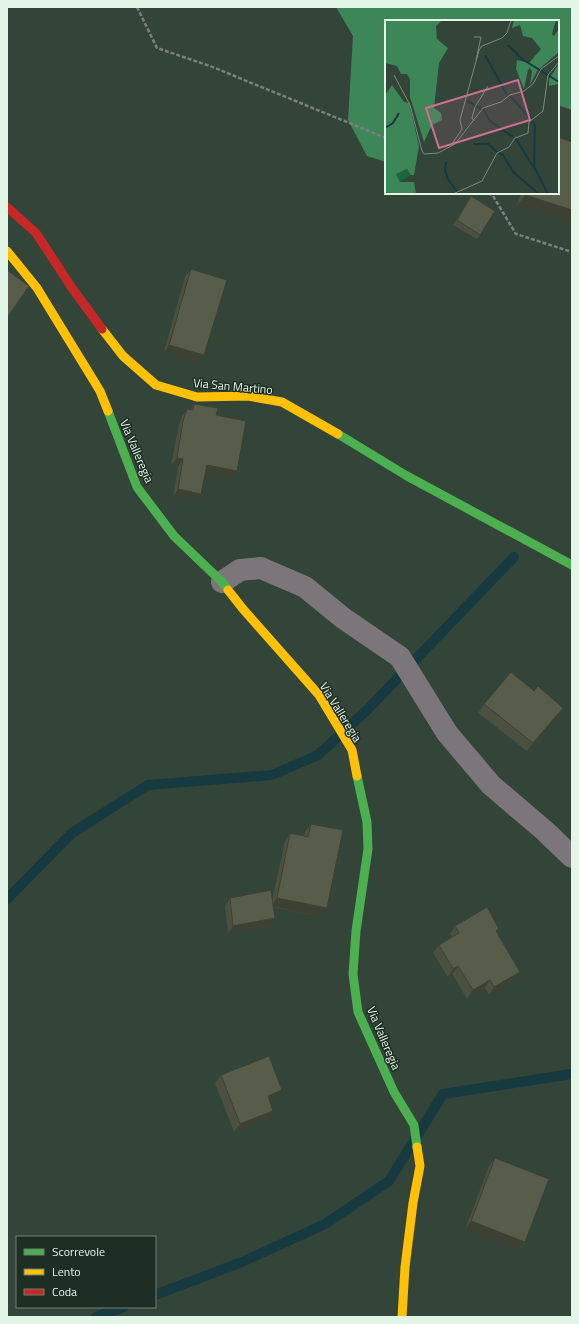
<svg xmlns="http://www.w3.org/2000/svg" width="579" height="1324" font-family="'Titillium Web',sans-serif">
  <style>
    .forest { fill: #3d8657 }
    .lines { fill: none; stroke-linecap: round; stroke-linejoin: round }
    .stream { stroke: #163a40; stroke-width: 10 }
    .path { stroke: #7e7f7f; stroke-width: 2.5; stroke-dasharray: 4 2; stroke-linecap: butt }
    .street { stroke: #7c767b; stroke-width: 22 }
    .fast { stroke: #4caf50; stroke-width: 9 }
    .slow { stroke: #ffc107; stroke-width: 9 }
    .jam { stroke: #c62828; stroke-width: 9 }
    .wall { fill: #4b5040 }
    .shaded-wall { fill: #3d4134 }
    .building { fill: #575d4a; stroke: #3d4134 }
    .labels { text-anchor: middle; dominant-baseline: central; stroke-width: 3; stroke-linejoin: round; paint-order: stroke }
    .street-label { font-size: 12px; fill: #e2f5e7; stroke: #1f2e24 }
    .inset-river { fill: none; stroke: #163a40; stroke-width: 2 }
    .inset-road { fill: none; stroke: #798b7f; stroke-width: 1 }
    .view { fill: #cf7093; fill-opacity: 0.15; stroke: #cf7093; stroke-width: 2 }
    .inset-edge { fill: none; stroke: #e2f5e7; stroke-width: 2 }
  </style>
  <rect width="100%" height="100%" fill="#334439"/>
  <polygon class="forest" points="336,7 572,7 572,110 558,105 558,21 386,21 386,162 367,156 348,120 353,36"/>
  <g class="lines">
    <g class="stream">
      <polyline points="7,899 72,833 148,785 272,775 318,755 367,710 514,557"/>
      <polyline points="155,1295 242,1262 325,1224 389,1181 443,1094 572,1074"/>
      <polyline points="96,1317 124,1307"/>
    </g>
    <g class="path">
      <polyline points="137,7 157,48 210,66 386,138"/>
      <polyline points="488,193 493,196 516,234 572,252"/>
    </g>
    <polyline class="street" points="222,582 240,570 261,568 305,587 343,618 400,657 447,733 491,785 545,831 572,857"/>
    <g class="fast">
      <polyline points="108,411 137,487 174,536 222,582 228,590"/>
      <polyline points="338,434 407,476 572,565"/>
      <polyline points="357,776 367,822 368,849 356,931 353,974 358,1012 394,1092 414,1125 417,1147"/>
    </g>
    <g class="slow">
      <polyline points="7,251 37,288 100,391 108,411"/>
      <polyline points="102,329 123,356 156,385 197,397 248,396 282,402 338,434"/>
      <polyline points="228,590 243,609 319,695 352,750 357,776"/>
      <polyline points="402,1317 405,1267 413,1203 420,1166 417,1147"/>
    </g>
    <polyline class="jam" points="7,207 36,233 72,288 102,329"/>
  </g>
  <g class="wall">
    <polygon points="521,193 558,193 517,206"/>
    <polygon points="471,196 480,235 477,239 453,225"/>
    <polygon points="191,269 204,355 199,363 164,352 185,277"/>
    <polygon points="194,404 216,415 237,471 231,478 205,473 201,494 196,501 173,497 178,467 171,465 178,429 182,416 187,409 190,410"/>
    <polygon points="534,691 563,708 557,716 527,751 478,713 484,704"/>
    <polygon points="311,824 322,917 273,907 275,918 269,927 228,934 225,906 230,898 272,900 285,841 290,833 304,836 305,832"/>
    <polygon points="455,926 497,932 520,972 514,981 489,995 485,988 467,999 452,974 448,977 433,953 439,945 452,937 450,934"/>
    <polygon points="221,1075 276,1098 270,1101 273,1111 268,1119 234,1132 215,1083"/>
    <polygon points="495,1158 525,1242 519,1250 465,1230 489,1166"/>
  </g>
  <g class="shaded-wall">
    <polygon points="525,195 572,210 572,224 517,206"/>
    <polygon points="169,345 204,355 199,363 164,352"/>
    <polygon points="177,458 183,459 178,467 171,465"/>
    <polygon points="207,465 237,471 231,478 202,473"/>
    <polygon points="178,489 201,494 196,501 173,497"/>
    <polygon points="563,708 557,716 527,751 533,743"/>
    <polygon points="277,898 327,908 322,917 271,906"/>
    <polygon points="275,918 269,927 228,934 233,926"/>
    <polygon points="458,966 452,974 448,977 453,969"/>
    <polygon points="520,972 514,981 489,995 494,987"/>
    <polygon points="490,980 485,988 467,999 473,990"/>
    <polygon points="282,1090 276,1098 262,1104 268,1096"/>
    <polygon points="273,1111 268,1119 234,1132 240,1124"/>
    <polygon points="471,1221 525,1242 519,1250 465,1230"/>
  </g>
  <g class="building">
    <polygon points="558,137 572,142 572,210 525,195 525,193 558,193"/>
    <polygon points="471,196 495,211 480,235 457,220"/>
    <polygon points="191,269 227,280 204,355 169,345"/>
    <polygon points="7,270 29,286 7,318"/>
    <polygon points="194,404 218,408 216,415 246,421 237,471 207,465 201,494 178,489 183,459 177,458 183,421 187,409 193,410"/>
    <polygon points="511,672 534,691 538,686 563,708 533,743 484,704"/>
    <polygon points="311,824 343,830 327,908 277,898 290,833 308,837"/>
    <polygon points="271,890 275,918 233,926 230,898"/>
    <polygon points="487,907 499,929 496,931 520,972 494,987 490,980 473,990 458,966 453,969 439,945 459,933 455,926"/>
    <polygon points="269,1056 282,1090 268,1096 273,1111 240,1124 221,1075"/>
    <polygon points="495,1158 549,1179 525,1242 471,1221"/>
  </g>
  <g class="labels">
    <g class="street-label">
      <text transform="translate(233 386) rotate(5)">Via San Martino</text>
      <text transform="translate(137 451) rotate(67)">Via Valleregia</text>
      <text transform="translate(341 712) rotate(58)">Via Valleregia</text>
      <text transform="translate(384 1038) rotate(67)">Via Valleregia</text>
    </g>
  </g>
  <g transform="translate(385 20)">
    <rect width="174" height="174" fill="#334439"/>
    <path d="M23,149L26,155L15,162L10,154Z" fill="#1b673c"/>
    <path d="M0,0H57L51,6L52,19L63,28L54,43L49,88L56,93L57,100L47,105L39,122L25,77V59L22,54H16L12,46L0,43ZM129,0H171L167,14L169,16L174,9V32L152,51L145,65L147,51L145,48L143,50L139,69L131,49L132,40L144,43L156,29L147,18L138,16L135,5L127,8ZM174,44V64L164,66V59ZM7,65L19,82L24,83L34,126L29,155H26L22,149L11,154L15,162H29L31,174H0V75Z" fill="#3d8657"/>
    <path class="inset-river" d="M123,25L137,39L174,62M100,35L122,75M125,76L146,99M82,81L99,90L105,101L128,117M148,101L150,106L149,147L163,174M0,108L8,103L14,93M131,119L149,148M88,124H103L112,132M114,133L118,135L128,152L154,174M61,142L60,150L63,159L74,174"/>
    <path class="inset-road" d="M89,17H96L91,40M9,55L25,85L37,131L39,134L53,133L70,124L98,88L116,82L125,75L139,71L148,64L156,49L174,36M89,101L87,98L90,87L103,66M67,124L77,109L75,100L94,30L97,26L117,18L122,13L126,0M68,174L97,161L112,133L124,127L130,118L143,113L144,102L158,91L163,55L174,42"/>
    <path class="view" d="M133,60L145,100L54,128L41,88Z"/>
    <rect width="174" height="174" class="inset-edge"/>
  </g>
  <rect width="579" height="1324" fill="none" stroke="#e2f5e7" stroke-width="16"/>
  <rect x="16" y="1236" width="140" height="72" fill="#1f2e24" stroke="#6d7e72"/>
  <rect x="24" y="1249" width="20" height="6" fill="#4caf50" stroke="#6d7e72"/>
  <text x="52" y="1256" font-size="12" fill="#e2f5e7">Scorrevole</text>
  <rect x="24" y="1269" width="20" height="6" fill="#ffc107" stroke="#6d7e72"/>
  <text x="52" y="1276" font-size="12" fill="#e2f5e7">Lento</text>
  <rect x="24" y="1289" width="20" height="6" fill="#c62828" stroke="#6d7e72"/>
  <text x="52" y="1296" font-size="12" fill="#e2f5e7">Coda</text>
</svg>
